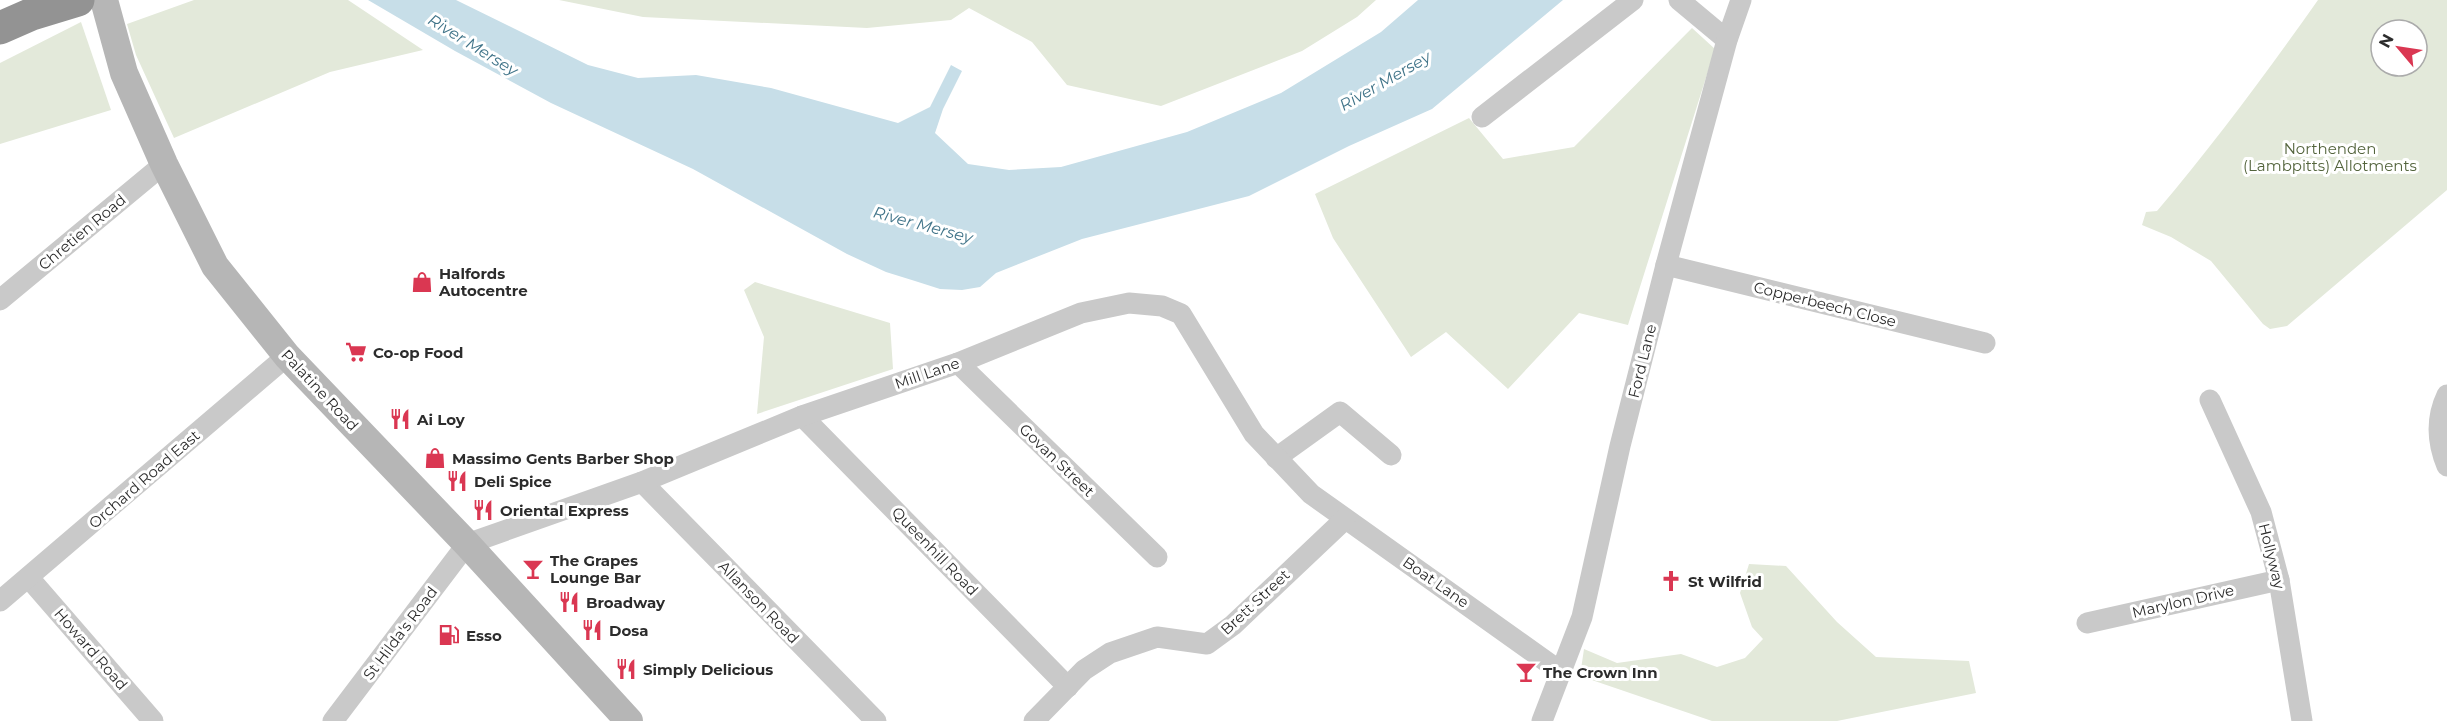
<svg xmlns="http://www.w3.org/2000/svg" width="2447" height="721" font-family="Montserrat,sans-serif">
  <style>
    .green { fill: #e3e9da; fill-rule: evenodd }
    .water { fill: #c7dee8 }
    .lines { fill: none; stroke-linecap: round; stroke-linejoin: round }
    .street { stroke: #c9c9c9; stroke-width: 21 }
    .secondary { stroke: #b6b6b6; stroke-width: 28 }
    .highway { stroke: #939393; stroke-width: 33 }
    .labels { text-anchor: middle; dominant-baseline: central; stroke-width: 6; stroke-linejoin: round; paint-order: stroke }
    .park-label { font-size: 15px; fill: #53643c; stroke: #fff }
    .street-label { font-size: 15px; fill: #2c2c2c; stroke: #fff }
    .poi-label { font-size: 15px; font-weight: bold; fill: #2c2c2c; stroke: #fff; text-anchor: start }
    .water-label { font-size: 16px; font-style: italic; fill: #3f7388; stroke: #fff }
  </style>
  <rect width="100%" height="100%" fill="#fff"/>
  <g class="green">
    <polygon points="194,0 348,0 423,50 330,72 174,138 136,55 127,24"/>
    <polygon points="559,0 1376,0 1357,17 1302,51 1161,106 1067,85 1032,42 969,8 951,20 867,28 643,17"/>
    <path d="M2318,0H2447V190L2287,326L2270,329L2263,324L2211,261L2171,237L2142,225L2146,212L2157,211C2214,144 2267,72 2318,0ZM2381,30H2417V66H2381Z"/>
    <polygon points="81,22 111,110 0,144 0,63"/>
    <polygon points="1692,28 1715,49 1628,325 1579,313 1508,389 1446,332 1411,357 1333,238 1315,194 1469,118 1503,159 1574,147"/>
    <polygon points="755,282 890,323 893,369 757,414 764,337 744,290"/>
    <polygon points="1749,564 1786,566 1837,622 1876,657 1969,661 1976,693 1837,721 1712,721 1580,676 1584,649 1617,663 1681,654 1717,667 1745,658 1763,639 1752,627 1740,593"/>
  </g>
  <polygon class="water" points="368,0 456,0 588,65 638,78 696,75 771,88 898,123 930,107 951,65 962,71 943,109 935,133 968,164 1009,170 1061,167 1187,132 1281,93 1381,32 1418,0 1563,0 1432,109 1349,146 1249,196 1082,239 996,273 980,287 962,290 940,289 915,281 886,272 847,254 693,169 551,103 455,51"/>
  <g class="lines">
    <g class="street">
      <polyline points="1679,0 1727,40"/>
      <polyline points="1482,117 1633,0"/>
      <polyline points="1666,265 1985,343"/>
      <polyline points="0,300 164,164"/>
      <polyline points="958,363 1157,557"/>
      <path d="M2447,395C2436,418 2437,442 2447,466"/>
      <polyline points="2210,400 2261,512 2279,580 2302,721"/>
      <polyline points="802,416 1068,687"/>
      <polyline points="1276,458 1340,412 1391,455"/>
      <polyline points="642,482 876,721"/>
      <polyline points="29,578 153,721"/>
      <polyline points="0,601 287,356"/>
      <polyline points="2087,623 2279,580"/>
      <polyline points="333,721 467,544 642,482 802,416 958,363 1081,313 1129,303 1162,306 1181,314 1254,434 1311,494 1561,672"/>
      <polyline points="1034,721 1084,670 1110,653 1157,637 1207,644 1233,625 1345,519"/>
      <polyline points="1542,721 1582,617 1620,446 1666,265 1727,40 1741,0"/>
    </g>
    <polyline class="secondary" points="104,0 124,73 164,164 215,266 287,356 467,544 629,721"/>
    <polyline class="highway" points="0,28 32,14 78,0"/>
  </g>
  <defs>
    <symbol id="shop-bare" viewBox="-9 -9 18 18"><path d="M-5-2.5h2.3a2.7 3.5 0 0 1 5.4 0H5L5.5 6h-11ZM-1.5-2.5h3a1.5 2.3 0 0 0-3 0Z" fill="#da3752" stroke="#fff" stroke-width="2.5" paint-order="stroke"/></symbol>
    <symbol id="supermarket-bare" viewBox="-9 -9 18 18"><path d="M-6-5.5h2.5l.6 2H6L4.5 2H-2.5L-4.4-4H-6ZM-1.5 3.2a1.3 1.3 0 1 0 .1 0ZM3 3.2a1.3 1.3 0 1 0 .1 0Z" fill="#da3752" stroke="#fff" stroke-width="2.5" paint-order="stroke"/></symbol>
    <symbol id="restaurant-bare" viewBox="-9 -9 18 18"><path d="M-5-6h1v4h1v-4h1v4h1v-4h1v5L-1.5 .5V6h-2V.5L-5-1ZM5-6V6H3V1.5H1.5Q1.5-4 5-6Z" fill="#da3752" stroke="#fff" stroke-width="2.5" paint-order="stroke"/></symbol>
    <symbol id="bar-bare" viewBox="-9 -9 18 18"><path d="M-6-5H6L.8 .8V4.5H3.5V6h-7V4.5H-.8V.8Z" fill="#da3752" stroke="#fff" stroke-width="2.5" paint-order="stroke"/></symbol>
    <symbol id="church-bare" viewBox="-9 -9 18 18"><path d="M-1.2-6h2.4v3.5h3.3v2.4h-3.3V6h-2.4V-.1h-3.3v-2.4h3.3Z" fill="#da3752" stroke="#fff" stroke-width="2.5" paint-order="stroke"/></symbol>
    <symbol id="fuel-bare" viewBox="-9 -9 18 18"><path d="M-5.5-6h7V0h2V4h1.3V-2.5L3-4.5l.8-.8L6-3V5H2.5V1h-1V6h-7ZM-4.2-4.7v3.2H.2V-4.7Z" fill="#da3752" stroke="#fff" stroke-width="2.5" paint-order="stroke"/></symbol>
  </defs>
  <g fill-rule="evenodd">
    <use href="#shop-bare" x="407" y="267" width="30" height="30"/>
    <use href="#supermarket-bare" x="341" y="337" width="30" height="30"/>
    <use href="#restaurant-bare" x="385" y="404" width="30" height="30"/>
    <use href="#shop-bare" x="420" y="443" width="30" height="30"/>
    <use href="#restaurant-bare" x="442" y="466" width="30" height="30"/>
    <use href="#restaurant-bare" x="468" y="495" width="30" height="30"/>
    <use href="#bar-bare" x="518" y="554" width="30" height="30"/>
    <use href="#church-bare" x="1656" y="566" width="30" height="30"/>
    <use href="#restaurant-bare" x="554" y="587" width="30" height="30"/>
    <use href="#restaurant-bare" x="577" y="615" width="30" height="30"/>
    <use href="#fuel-bare" x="434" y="620" width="30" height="30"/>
    <use href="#restaurant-bare" x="611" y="654" width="30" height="30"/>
    <use href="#bar-bare" x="1511" y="657" width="30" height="30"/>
  </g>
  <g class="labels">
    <g class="park-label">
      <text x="2330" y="148">Northenden<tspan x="2330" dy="17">(Lambpitts) Allotments</tspan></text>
    </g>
    <g class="street-label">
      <text transform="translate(82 232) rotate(-40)">Chretien Road</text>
      <text transform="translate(1825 304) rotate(14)">Copperbeech Close</text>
      <text transform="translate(1642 361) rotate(-76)">Ford Lane</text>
      <text transform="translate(927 373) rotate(-19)">Mill Lane</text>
      <text transform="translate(320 390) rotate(47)">Palatine Road</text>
      <text transform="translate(1057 460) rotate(44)">Govan Street</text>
      <text transform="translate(144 479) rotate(-41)">Orchard Road East</text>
      <text transform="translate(935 551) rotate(46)">Queenhill Road</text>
      <text transform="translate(2272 556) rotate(76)">Hollyway</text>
      <text transform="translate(1436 582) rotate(35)">Boat Lane</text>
      <text transform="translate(2183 601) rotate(-13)">Marylon Drive</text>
      <text transform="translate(759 602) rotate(46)">Allanson Road</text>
      <text transform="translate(1255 602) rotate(-43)">Brett Street</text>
      <text transform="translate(400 633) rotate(-53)">St Hilda's Road</text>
      <text transform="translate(91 649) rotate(49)">Howard Road</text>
    </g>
    <g class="poi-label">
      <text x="439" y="273">Halfords<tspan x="439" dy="17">Autocentre</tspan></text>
      <text x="373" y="352">Co-op Food</text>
      <text x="417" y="419">Ai Loy</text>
      <text x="452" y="458">Massimo Gents Barber Shop</text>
      <text x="474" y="481">Deli Spice</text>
      <text x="500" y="510">Oriental Express</text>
      <text x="550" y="560">The Grapes<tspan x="550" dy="17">Lounge Bar</tspan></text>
      <text x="1688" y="581">St Wilfrid</text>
      <text x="586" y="602">Broadway</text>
      <text x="609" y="630">Dosa</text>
      <text x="466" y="635">Esso</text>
      <text x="643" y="669">Simply Delicious</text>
      <text x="1543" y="672">The Crown Inn</text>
    </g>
    <g class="water-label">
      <text transform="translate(473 45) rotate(32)">River Mersey</text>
      <text transform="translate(1385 81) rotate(-30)">River Mersey</text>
      <text transform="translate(923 225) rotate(15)">River Mersey</text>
    </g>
  </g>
  <g transform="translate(2399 48) rotate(299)"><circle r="28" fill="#ffffff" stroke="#ababab" stroke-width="1.5"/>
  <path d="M0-4.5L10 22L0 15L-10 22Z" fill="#da3752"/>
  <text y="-9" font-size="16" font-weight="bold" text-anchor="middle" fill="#2c2c2c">N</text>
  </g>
</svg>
